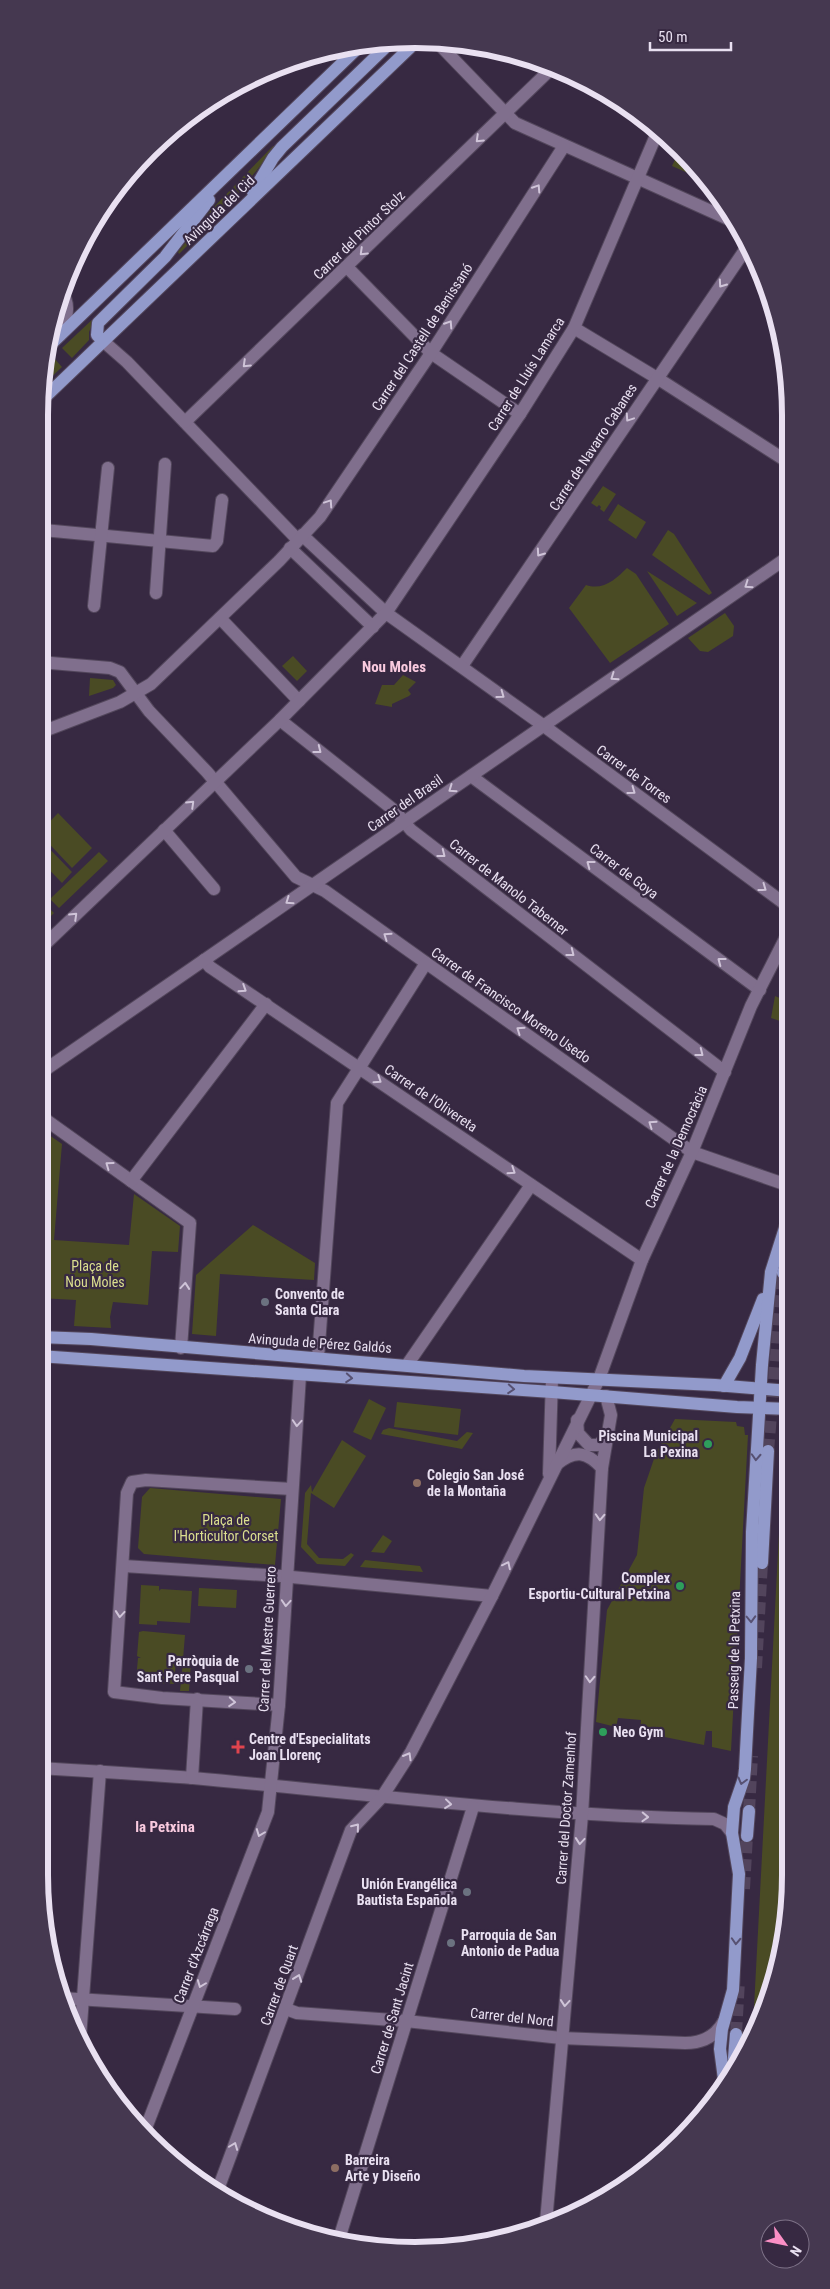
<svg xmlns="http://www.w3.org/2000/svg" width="830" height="2289" font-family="'Roboto Condensed',sans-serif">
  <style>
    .green { fill: #4a4b24 }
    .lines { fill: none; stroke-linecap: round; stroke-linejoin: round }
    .major-tunnel { stroke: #52445c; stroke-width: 12; stroke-dasharray: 12 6; stroke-linecap: butt }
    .minor-casing { stroke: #53475c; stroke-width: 14 }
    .major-casing { stroke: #53475c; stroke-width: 14 }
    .minor { stroke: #806f8d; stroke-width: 12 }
    .major { stroke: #929acb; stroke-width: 12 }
    .oneway { stroke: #cfc4d8 }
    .oneway2 { stroke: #575172 }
    .worship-dot { fill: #6b7280; stroke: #372942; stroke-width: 2 }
    .leisure-dot { fill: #2e9e5b; stroke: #372942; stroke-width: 2 }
    .education-dot { fill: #8d6e63; stroke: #372942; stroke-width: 2 }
    .health-dot { fill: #e0444e; stroke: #372942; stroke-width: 2 }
    .labels { text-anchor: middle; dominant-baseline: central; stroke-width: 4.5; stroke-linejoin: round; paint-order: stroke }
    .street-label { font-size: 14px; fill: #e9e0f1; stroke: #372942 }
    .park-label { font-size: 14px; fill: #dbdf8e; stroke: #372942 }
    .poi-label { font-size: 14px; font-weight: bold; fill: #e9e0f1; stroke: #372942; text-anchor: start }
    .neighbourhood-label { font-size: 15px; font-weight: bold; fill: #f9cadf; stroke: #372942 }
    .rim { fill: none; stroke: #e9e0f1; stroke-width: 6 }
  </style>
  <rect width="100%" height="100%" fill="#372942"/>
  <g class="green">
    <polygon points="273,146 275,147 234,199 179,254 178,252 211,210"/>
    <polygon points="679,151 698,167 708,182 672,166"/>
    <polygon points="95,317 89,332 89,340 72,358 62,348"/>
    <polygon points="53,357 62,367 43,385 45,364"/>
    <polygon points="603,486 616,494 604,512 600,509 601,507 599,505 597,507 591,503"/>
    <polygon points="618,504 646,522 636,539 608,520"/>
    <polygon points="668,530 674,534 712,593 709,595 652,555"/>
    <path d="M627,568L636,574L669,624L610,663L569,608L586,585C603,591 616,579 627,568Z"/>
    <polygon points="647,571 697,603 677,616"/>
    <polygon points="725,613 734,626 733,636 708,652 700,651 688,638"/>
    <polygon points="293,656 307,671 297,681 282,666"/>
    <polygon points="403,675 416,682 408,690 411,694 409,696 392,704 392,707 375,704 382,685 394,685"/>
    <polygon points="90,678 113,680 116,685 113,688 89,696"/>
    <polygon points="58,813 92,848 72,868 39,833"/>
    <polygon points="39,838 72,872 62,883 39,859"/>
    <polygon points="99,852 108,861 59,908 50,899"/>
    <polygon points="45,904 54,913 45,922 39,916 39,910"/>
    <polygon points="775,996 789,1002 789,1024 771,1018"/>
    <polygon points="39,1128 62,1144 54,1240 129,1245 134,1194 180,1226 178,1252 152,1251 148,1305 113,1302 110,1317 111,1328 74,1326 76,1300 39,1298"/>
    <polygon points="253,1225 315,1263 314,1280 220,1274 216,1336 192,1334 196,1275"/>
    <polygon points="790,1325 791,1874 778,1971 753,2026"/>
    <polygon points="369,1399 386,1408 371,1440 353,1432"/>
    <polygon points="397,1402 461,1409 458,1435 394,1427"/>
    <polygon points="675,1419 736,1422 737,1426 744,1427 745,1435 748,1435 731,1751 712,1747 712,1731 706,1731 704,1745 640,1732 641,1720 618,1718 616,1727 596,1722 607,1610 637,1555 644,1488 656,1453"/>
    <polygon points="389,1428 457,1441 467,1432 473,1433 462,1449 381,1434 383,1430"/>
    <polygon points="342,1440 366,1456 334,1508 311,1493 307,1544 319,1558 343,1559 351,1553 354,1555 345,1566 317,1564 301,1547 305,1493 311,1485 312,1492"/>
    <polygon points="150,1488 281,1499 275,1565 144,1554 138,1548 142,1497"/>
    <polygon points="383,1535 392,1541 384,1553 371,1552"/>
    <polygon points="365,1560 420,1566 423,1572 360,1567"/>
    <polygon points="141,1585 159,1586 159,1591 161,1589 192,1591 190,1623 157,1621 157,1625 139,1624"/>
    <polygon points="199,1588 237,1590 236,1608 198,1606"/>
    <polygon points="143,1631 185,1635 183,1659 174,1659 176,1661 174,1684 140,1682 136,1680 138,1658 141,1658 137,1656 139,1632"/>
    <polygon points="183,1661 191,1662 189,1691 180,1691"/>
  </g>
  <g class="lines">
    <g class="major-tunnel">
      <polyline points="768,1451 783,1273"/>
      <polyline points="756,1668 762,1563"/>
      <polyline points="749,1811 752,1756"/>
      <polyline points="744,1889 747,1836"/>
      <polyline points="736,2034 739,1981"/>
      <polyline points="733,2071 734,2058"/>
    </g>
    <defs>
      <g id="minor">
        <polyline points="435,40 515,123 735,222"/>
        <polyline points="347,267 431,353 520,414"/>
        <polyline points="574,328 657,378 788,462"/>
        <path d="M60,335C66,322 72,304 61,292"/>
        <polyline points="103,341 127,362 298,540"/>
        <polyline points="185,422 552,68"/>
        <polyline points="302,535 386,613 520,414 574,328 657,133"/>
        <polyline points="290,548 373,627"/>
        <polyline points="39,552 43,530 213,546 217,541 222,500"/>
        <polyline points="156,593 165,464"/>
        <polyline points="94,606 108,468"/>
        <polyline points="220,618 299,701"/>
        <polyline points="39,662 110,668 120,672 149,711 207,772 296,877 325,891 692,1152 790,1186"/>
        <polyline points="462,666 749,244"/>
        <polyline points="280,720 395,811 411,830 725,1072"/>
        <polyline points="39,733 120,702 151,684 279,561 320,517 431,353 564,146"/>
        <polyline points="471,776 760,990"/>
        <polyline points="164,830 214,889"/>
        <polyline points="39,950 280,720 386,613 544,726 789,907"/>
        <polyline points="204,960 210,967 642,1260"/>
        <polyline points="39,1074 788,557"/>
        <polyline points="39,1115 190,1223 181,1348"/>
        <polyline points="131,1181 266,1004"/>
        <polyline points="318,1358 337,1103 426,963"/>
        <polyline points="407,1365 531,1185"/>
        <polyline points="577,1420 578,1433 589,1445 598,1445 607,1437"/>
        <path d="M557,1464C575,1450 586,1451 602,1468"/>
        <polyline points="549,1474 552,1378"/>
        <polyline points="124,1566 281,1576 492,1596"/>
        <polyline points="279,1705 162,1698 114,1692 127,1493 132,1482 146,1480 292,1489"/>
        <path d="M39,1768C90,1771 142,1774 193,1778C367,1794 539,1816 714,1819L725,1824L732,1833"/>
        <polyline points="192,1778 197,1699"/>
        <polyline points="61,1998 235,2009"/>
        <path d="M286,2009L297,2013L406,2021L561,2038L685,2043C702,2043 716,2036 724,2021"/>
        <polyline points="80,2038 100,1771"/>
        <polyline points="144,2133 268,1812 279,1705 300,1375"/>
        <polyline points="217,2192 351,1830 382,1797 411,1752 492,1596 599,1379 642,1260 692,1152 751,1006 789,931"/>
        <polyline points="546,2222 582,1815 602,1468 611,1415 606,1396"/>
        <polyline points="339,2239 473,1807"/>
      </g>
      <g id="major">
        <polyline points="253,192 273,158 282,147 392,41"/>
        <polyline points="103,341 97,335 98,323 165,257 209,200"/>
        <polyline points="48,347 364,42"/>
        <polyline points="41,401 418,40"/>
        <polyline points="783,1273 790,1253"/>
        <polyline points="39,1337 91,1339 524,1376 715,1385 790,1391"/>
        <polyline points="39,1356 552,1392 737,1407 790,1409"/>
        <polyline points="724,1386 740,1358 763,1299"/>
        <polyline points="762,1563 768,1451"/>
        <polyline points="747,1836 749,1811"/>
        <polyline points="734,2058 736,2034"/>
        <polyline points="725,2087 720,2049 722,2029 733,1990 739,1874 732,1833 734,1807 744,1778 745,1769 751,1658 752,1532 762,1365 771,1272 790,1212"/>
      </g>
    </defs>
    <use href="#minor" class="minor-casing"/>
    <use href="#major" class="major-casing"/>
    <use href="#minor" class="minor"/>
    <use href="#major" class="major"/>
  </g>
  <defs><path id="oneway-chevron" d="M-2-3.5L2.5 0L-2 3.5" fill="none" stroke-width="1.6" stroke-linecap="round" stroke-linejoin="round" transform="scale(1.25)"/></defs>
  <g class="oneway">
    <use href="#oneway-chevron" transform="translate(479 139) rotate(136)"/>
    <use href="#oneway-chevron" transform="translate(537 188) rotate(-57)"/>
    <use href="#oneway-chevron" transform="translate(363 252) rotate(136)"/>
    <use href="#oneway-chevron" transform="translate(722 284) rotate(125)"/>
    <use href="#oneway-chevron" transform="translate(449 324) rotate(-57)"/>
    <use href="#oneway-chevron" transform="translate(246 364) rotate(136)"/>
    <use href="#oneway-chevron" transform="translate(629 418) rotate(124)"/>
    <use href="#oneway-chevron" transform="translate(329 503) rotate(-56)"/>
    <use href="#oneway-chevron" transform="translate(540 553) rotate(125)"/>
    <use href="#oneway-chevron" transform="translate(748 585) rotate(145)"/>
    <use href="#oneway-chevron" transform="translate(614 677) rotate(145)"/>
    <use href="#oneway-chevron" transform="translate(501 695) rotate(36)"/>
    <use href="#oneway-chevron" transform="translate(318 750) rotate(38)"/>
    <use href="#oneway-chevron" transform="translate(452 789) rotate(145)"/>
    <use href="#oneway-chevron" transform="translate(632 791) rotate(36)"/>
    <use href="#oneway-chevron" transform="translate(191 804) rotate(-44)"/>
    <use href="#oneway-chevron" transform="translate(442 854) rotate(38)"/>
    <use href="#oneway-chevron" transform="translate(590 864) rotate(-143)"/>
    <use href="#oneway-chevron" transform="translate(763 888) rotate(36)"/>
    <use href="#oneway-chevron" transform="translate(289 901) rotate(145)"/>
    <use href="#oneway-chevron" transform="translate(74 916) rotate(-44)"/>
    <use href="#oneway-chevron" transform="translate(387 936) rotate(-145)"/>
    <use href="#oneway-chevron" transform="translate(571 953) rotate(38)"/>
    <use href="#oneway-chevron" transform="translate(721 961) rotate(-143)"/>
    <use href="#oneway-chevron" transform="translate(243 989) rotate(33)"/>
    <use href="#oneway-chevron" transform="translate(520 1030) rotate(-145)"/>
    <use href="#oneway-chevron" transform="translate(700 1053) rotate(38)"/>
    <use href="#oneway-chevron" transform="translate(378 1080) rotate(34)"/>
    <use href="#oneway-chevron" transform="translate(652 1124) rotate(-145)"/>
    <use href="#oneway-chevron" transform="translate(109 1165) rotate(-144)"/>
    <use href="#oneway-chevron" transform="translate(512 1171) rotate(34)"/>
    <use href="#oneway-chevron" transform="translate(185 1286) rotate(-85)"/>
    <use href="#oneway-chevron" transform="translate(297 1423) rotate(94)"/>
    <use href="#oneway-chevron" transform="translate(600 1517) rotate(93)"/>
    <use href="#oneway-chevron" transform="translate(507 1565) rotate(-64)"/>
    <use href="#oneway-chevron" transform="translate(286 1603) rotate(94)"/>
    <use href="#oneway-chevron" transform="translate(120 1614) rotate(95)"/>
    <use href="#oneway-chevron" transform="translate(590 1679) rotate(93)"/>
    <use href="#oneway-chevron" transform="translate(232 1702) rotate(4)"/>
    <use href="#oneway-chevron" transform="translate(408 1756) rotate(-60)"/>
    <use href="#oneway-chevron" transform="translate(448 1804) rotate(6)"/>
    <use href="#oneway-chevron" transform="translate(645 1817) rotate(2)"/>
    <use href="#oneway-chevron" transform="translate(356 1827) rotate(-51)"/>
    <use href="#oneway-chevron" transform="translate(260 1833) rotate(111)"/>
    <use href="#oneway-chevron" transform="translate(580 1841) rotate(95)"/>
    <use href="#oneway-chevron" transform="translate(298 1978) rotate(-70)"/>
    <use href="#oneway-chevron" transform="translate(201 1984) rotate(111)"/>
    <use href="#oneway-chevron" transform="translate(565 2003) rotate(95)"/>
    <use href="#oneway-chevron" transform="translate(234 2146) rotate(-69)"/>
  </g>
  <g class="oneway2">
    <use href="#oneway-chevron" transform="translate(349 1378) rotate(4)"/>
    <use href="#oneway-chevron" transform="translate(511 1389) rotate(4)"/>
    <use href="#oneway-chevron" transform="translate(756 1457) rotate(93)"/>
    <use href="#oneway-chevron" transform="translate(751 1619) rotate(88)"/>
    <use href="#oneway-chevron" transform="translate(742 1781) rotate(105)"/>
    <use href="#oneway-chevron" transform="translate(736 1941) rotate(93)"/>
  </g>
  <g class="worship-dot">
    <circle cx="265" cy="1302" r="5"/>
    <circle cx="249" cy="1669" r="5"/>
    <circle cx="467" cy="1892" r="5"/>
    <circle cx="451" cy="1943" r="5"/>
  </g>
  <g class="leisure-dot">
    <circle cx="708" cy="1444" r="5"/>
    <circle cx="680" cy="1586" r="5"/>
    <circle cx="603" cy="1732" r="5"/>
  </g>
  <g class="education-dot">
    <circle cx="417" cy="1483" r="5"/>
    <circle cx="335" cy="2168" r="5"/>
  </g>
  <path class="health-dot" d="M235.5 1739.5h5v5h5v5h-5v5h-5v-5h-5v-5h5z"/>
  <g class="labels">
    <g class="street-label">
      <text transform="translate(219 210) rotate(-44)">Avinguda del Cid</text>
      <text transform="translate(359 235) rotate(-44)">Carrer del Pintor Stolz</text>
      <text transform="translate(422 337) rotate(-57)">Carrer del Castell de Benissanó</text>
      <text transform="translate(526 374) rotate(-58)">Carrer de Lluís Lamarca</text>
      <text transform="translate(593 447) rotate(-57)">Carrer de Navarro Cabanes</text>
      <text transform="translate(634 774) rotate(36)">Carrer de Torres</text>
      <text transform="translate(405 803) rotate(-35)">Carrer del Brasil</text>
      <text transform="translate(624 871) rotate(37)">Carrer de Goya</text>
      <text transform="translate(509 887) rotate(38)">Carrer de Manolo Taberner</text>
      <text transform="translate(511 1005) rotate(35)">Carrer de Francisco Moreno Usedo</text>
      <text transform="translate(431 1098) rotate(34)">Carrer de l'Olivereta</text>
      <text transform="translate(676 1147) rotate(-66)">Carrer de la Democràcia</text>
      <text transform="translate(320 1343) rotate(4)">Avinguda de Pérez Galdós</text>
      <text transform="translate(267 1639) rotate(-87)">Carrer del Mestre Guerrero</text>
      <text transform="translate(734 1650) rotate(-89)">Passeig de la Petxina</text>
      <text transform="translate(566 1808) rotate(-86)">Carrer del Doctor Zamenhof</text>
      <text transform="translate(196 1955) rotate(-69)">Carrer d'Azcárraga</text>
      <text transform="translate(279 1985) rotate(-70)">Carrer de Quart</text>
      <text transform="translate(512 2017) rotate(6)">Carrer del Nord</text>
      <text transform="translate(392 2018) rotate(-73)">Carrer de Sant Jacint</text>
    </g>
    <g class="park-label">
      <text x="95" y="1266">Plaça de<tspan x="95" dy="16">Nou Moles</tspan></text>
      <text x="226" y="1520">Plaça de<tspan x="226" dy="16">l'Horticultor Corset</tspan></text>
    </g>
    <g class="poi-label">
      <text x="275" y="1294">Convento de<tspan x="275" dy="16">Santa Clara</tspan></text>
      <text x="698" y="1436" text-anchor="end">Piscina Municipal<tspan x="698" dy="16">La Pexina</tspan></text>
      <text x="427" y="1475">Colegio San José<tspan x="427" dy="16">de la Montaña</tspan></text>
      <text x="670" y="1578" text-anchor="end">Complex<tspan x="670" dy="16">Esportiu-Cultural Petxina</tspan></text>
      <text x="239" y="1661" text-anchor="end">Parròquia de<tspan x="239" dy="16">Sant Pere Pasqual</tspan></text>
      <text x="613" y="1732">Neo Gym</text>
      <text x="249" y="1739">Centre d'Especialitats<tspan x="249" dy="16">Joan Llorenç</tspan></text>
      <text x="457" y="1884" text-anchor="end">Unión Evangélica<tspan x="457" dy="16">Bautista Española</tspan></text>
      <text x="461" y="1935">Parroquia de San<tspan x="461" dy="16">Antonio de Padua</tspan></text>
      <text x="345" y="2160">Barreira<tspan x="345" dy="16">Arte y Diseño</tspan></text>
    </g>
    <g class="neighbourhood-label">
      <text x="394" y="667">Nou Moles</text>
      <text x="165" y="1827">la Petxina</text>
    </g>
  </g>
  <path d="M0 0H830V2289H0ZM415 48H415A367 367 0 0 1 782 415V1875A367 367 0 0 1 415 2242H415A367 367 0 0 1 48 1875V415A367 367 0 0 1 415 48Z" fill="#453850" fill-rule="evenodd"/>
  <path class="rim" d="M415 48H415A367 367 0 0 1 782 415V1875A367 367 0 0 1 415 2242H415A367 367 0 0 1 48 1875V415A367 367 0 0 1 415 48Z"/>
  <g transform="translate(785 2244) rotate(123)"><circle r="24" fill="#372942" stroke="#7e7288"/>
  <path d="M0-4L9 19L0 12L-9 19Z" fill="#fb8fc5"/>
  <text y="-8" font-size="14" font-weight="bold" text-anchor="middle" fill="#e9e0f1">N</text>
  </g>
  <path d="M650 42v8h81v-8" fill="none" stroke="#e9e0f1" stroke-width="2.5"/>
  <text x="658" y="42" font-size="15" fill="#e9e0f1" stroke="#372942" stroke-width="4" paint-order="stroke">50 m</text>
</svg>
